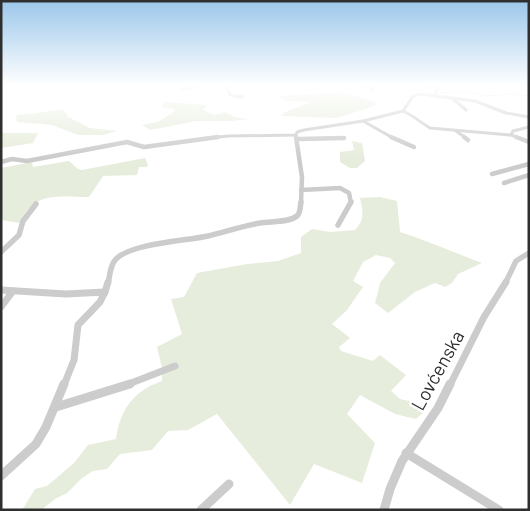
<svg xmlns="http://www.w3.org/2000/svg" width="530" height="511" font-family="Barlow,sans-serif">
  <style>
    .green { fill: #e7eddc }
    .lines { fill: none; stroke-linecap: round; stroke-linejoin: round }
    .stream { stroke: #c7e3ee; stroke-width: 1 }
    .minor-far4 { stroke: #ccc; stroke-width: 3 }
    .minor-far3 { stroke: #ccc; stroke-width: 4.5 }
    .minor-far2 { stroke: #ccc; stroke-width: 5.5 }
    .minor-far1 { stroke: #ccc; stroke-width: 7 }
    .minor { stroke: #ccc; stroke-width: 9 }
    .labels { text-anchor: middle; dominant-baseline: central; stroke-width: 5; stroke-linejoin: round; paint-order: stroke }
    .near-street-label { font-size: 19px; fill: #2f2f2f; stroke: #fff }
  </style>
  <rect width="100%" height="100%" fill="#fff"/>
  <g class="green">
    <polygon points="343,92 375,102 375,106 336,118 281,116 285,112 312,102 289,101 280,98 279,96"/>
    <polygon points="165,102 207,105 203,110 215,115 225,112 235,117 248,119 233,121 196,121 150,130 142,125 158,122 174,112 175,109 162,107"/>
    <path d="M64,110L68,117L90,128L117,131L103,135H78L52,125L17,122L16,115C32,114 47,111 64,110Z"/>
    <polygon points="1,133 38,133 33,143 1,148"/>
    <polygon points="352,141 362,143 365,161 357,168 350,168 340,162 340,152 354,150"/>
    <path d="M145,158L148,165L147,167H139L137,175L103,176L89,197C60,197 33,190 20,223L1,220V168L32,162L33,167L69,161L78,169L82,170Z"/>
    <path d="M380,197L397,201L400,232C428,241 455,253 482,263L458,274L452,283L445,287L435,283L415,292L388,313L375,303L380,283L395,263L390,258L376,255L363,262L353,281L363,287L347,310L332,324L350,338L339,347L341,351L373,361L380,355L406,375L391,391L400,399L418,403L424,412L416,419L395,414L360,395L347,414L375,443L362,483L314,464L290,505L217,414L188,430L168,431L152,450L120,454L107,469L93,471L82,478L67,493L55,499L41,510H22L35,489L47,486L74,463L88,445L116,439C120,410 133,391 162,381V368L157,347L182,334L171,299L184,297L197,273L247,264L278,261L301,253V237L312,229L330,232L355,230C365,220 363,211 360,198Z"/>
  </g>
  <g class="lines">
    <g class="stream">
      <polyline points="424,86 434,92"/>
      <polyline points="438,93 466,91 486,96 510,94 529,96"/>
    </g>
    <g class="minor-far4">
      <polyline points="226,86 230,95 243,97"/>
      <polyline points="367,86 372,90"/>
      <polyline points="182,90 198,86"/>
      <polyline points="435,95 438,86"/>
      <polyline points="452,98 466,110"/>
      <path d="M403,111C414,116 420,122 430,128L511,135L520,138"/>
      <polyline points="363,121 393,138"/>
      <polyline points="456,131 466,138"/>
      <polyline points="296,135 296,138"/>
      <polyline points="511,135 513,131 529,127"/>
      <polyline points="206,138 229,136 296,135 297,132 304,130 363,121 403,111 413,96 421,94 475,101 506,113 529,117"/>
      <polyline points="326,138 344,138"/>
    </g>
    <g class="minor-far3">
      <polyline points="296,137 302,177 301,203"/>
      <polyline points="391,137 414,147"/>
      <polyline points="464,137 468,140"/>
      <polyline points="516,137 529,142"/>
      <polyline points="298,139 344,138"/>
      <polyline points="1,162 12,159 27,161 127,142 144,147 218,137"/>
      <polyline points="492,174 529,164"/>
      <polyline points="504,183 529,175"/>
      <polyline points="301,190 340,188 349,193 351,203"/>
    </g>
    <g class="minor-far2">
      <polyline points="338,225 351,202"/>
      <polyline points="1,252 19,235 23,221 36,204"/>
      <path d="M108,284C110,275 110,265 116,259C132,243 186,241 208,236C225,232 242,226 260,223C271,221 288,223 297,216C301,212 300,206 301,202"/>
      <polyline points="505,284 516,261 529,253"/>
    </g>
    <g class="minor-far1">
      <polyline points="1,290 66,294 105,292 100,302 78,325 74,360 64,385"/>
      <polyline points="105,292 108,282"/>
      <polyline points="1,307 13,291"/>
      <polyline points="126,385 175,366"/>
      <polyline points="450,385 484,317 506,282"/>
    </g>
    <g class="minor">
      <polyline points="56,407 130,384"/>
      <polyline points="406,453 499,510"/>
      <polyline points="1,476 36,444 46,427 64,384"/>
      <polyline points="201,510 229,484"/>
      <polyline points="384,510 390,489 402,461 438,408 450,384"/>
    </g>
  </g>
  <linearGradient id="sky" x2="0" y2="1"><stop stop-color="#9bc7ea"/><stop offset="0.54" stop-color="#fff"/><stop offset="1" stop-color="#fff" stop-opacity="0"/></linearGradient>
  <rect width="530" height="158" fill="url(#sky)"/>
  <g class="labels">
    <g class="near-street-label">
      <text transform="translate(437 370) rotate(-61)">Lovćenska</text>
    </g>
  </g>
  <rect width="530" height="511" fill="none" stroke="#2f2f2f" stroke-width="5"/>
</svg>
